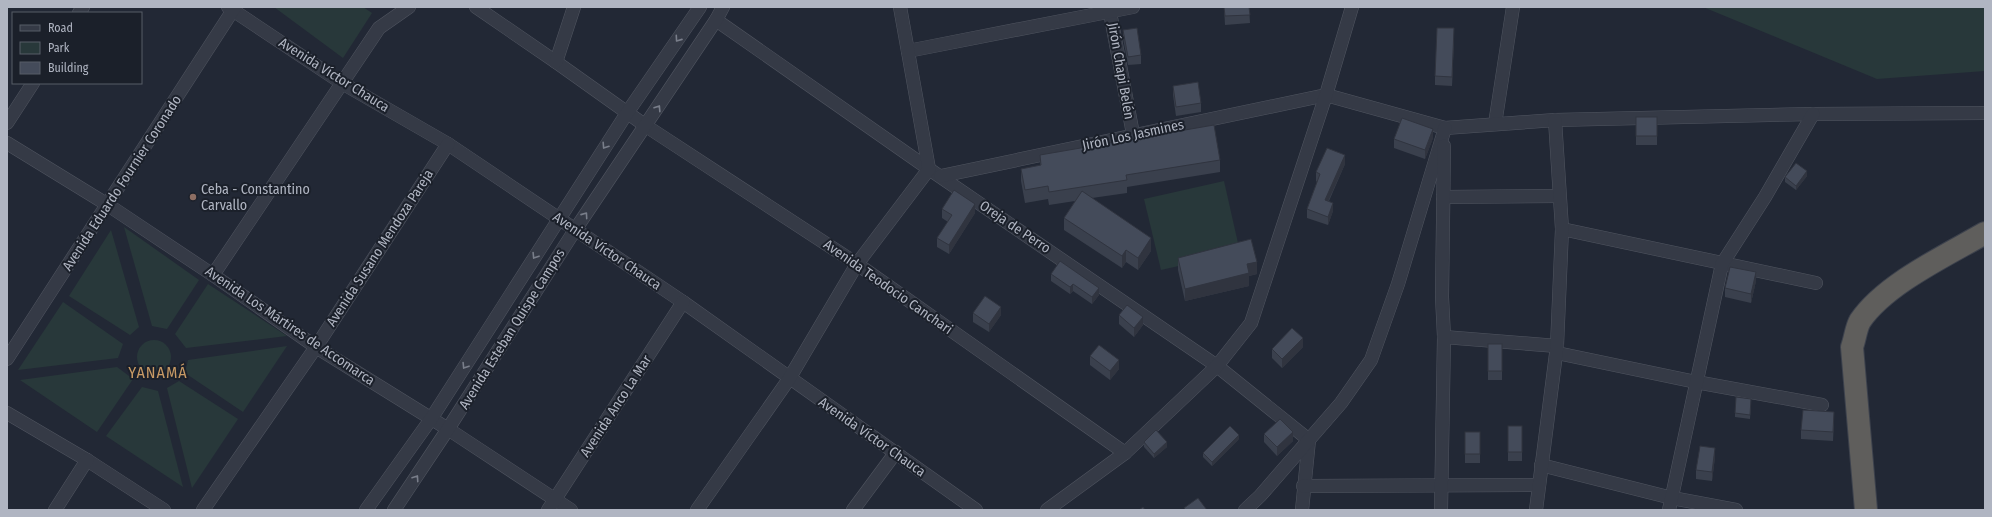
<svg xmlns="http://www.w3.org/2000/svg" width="1992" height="517" font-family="'Fira Sans Condensed',sans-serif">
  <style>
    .green { fill: #28383a }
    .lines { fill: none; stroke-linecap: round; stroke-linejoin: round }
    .minor-casing { stroke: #505560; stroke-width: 14 }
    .trunk-casing { stroke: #3d424d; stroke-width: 24 }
    .minor { stroke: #353a46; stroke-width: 13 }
    .trunk { stroke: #5f5e5c; stroke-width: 22 }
    .wall { fill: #3a404d }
    .shaded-wall { fill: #30343f }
    .building { fill: #444b5a; stroke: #30343f }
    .oneway { stroke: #797e8a }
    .education-dot { fill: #8d6e63; stroke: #1b202a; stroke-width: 1.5 }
    .labels { text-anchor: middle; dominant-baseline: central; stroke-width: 4; stroke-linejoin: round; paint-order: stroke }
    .street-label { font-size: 14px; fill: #b0b5c2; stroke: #1b202a }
    .poi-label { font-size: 14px; fill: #b0b5c2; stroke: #1b202a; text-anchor: start }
    .quarter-label { font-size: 16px; letter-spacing: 1px; fill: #c89a65; stroke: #1b202a }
  </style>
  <rect width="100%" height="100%" fill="#222835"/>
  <g class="green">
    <polygon points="274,7 363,7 372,13 343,58"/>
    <polygon points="1703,7 1985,7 1985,71 1877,79"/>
    <polygon points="1224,181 1240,252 1161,270 1144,199"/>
    <polygon points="124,227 199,280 167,329 152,326"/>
    <polygon points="111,230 139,327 130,335 69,296"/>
    <polygon points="208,284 287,336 186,348 175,334"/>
    <polygon points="63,302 123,344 118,358 18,370"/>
    <circle cx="154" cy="357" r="17"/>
    <polygon points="287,346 243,412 185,373 188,360"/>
    <polygon points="117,367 133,379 97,432 20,380"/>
    <polygon points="179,381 238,419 192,488 167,388"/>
    <polygon points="142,387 158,391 183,487 106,436"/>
  </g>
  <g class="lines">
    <defs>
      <g id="minor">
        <polyline points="228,7 342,83 448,144 683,302 976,510"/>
        <polyline points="476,7 556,62 646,126 857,264 1125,453"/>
        <polyline points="1109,7 1133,134"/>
        <polyline points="79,13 83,7"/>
        <polyline points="716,20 929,169 1217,366 1309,440 1302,510"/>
        <polyline points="908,51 1133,7"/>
        <polyline points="556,62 574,7"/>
        <polyline points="7,123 33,83"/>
        <polyline points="1495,124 1513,7"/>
        <polyline points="7,143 108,205 213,275 316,347 448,429 571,510"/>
        <polyline points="941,176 1326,95 1445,128 1555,120 1813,114 1985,113"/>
        <polyline points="1443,197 1559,196"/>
        <polyline points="1562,229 1816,283"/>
        <polyline points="213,275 379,28 409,7"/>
        <polyline points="1444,337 1557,346"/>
        <polyline points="1557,353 1696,382 1822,405"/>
        <polyline points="7,359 235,7"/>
        <polyline points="7,413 87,460 164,510"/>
        <polyline points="1541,465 1672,498 1736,510"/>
        <polyline points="1303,486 1539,485"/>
        <polyline points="55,510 87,460"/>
        <polyline points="203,510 316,347 448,144"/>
        <polyline points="366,510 431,419 627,113 700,7"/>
        <polyline points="394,510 448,429 575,230 716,20 723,7"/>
        <polyline points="548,510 683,302"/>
        <polyline points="697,510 789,379 857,264 929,169 900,7"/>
        <polyline points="853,510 896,452"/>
        <polyline points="1047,510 1125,453 1217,366 1251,323 1326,95 1352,7"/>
        <polyline points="1245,510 1260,496 1341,403 1371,360 1398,284 1445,128"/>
        <polyline points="1441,510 1444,337 1442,297 1444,146"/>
        <polyline points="1536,510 1557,346 1562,229 1555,120"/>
        <polyline points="1669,510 1722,264 1765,197 1813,114"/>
      </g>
      <path id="trunk" d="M1866,510L1852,347C1855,339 1856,328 1860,321C1885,284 1947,255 1985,233"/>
    </defs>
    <use href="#minor" class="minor-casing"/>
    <use href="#trunk" class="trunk-casing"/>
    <use href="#minor" class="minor"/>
    <use href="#trunk" class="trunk"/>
  </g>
  <g class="wall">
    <polygon points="1224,7 1249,7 1250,23 1225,25"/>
    <polygon points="1123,30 1141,55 1141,64 1128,65 1123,38"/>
    <polygon points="1454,37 1452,86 1435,85 1435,76"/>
    <polygon points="1173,86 1201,103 1201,112 1176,116 1173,95"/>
    <rect x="1636" y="117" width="21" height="28"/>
    <polygon points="1433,138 1425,159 1394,148 1394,139"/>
    <polygon points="1040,155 1220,160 1220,172 1127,187 1127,193 1092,198 1151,251 1138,270 1126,262 1122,268 1064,230 1064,218 1075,201 1049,205 1048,199 1025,203 1021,181 1021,169 1040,166"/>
    <polygon points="1345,164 1329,201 1333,211 1328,225 1307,218 1307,209 1317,182 1316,181 1316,172"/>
    <polygon points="1807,176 1796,190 1785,182 1785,177"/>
    <polygon points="942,209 975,213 949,254 937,247 937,238 948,222 942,218"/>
    <polygon points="1178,258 1257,274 1249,276 1249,286 1185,301 1178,270"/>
    <polygon points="1051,274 1099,295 1092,304 1073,291 1070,294 1051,281"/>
    <polygon points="1756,281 1751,303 1725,297 1725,288"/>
    <polygon points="973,313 1001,315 989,332 973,322"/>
    <polygon points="1119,315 1143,325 1134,337 1119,324"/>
    <rect x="1488" y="344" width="14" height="36"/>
    <polygon points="1303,347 1282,368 1272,358 1272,349"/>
    <polygon points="1090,356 1119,369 1110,380 1090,365"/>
    <polygon points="1751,403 1750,419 1735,417 1735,413"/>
    <polygon points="1834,420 1833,441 1801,439 1801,430"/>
    <rect x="1508" y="426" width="14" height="35"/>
    <rect x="1465" y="432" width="15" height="31"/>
    <polygon points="1264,434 1293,441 1277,456 1264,442"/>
    <polygon points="1239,439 1212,466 1203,457 1203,453"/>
    <polygon points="1144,442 1167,447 1154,458 1144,447"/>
    <polygon points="1715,457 1712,481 1696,479 1696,470"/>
  </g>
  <g class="shaded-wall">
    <polygon points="1454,28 1454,37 1452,86 1452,77"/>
    <polygon points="1433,129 1433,138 1425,159 1425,150"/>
    <polygon points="1345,155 1345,164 1325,208 1325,200"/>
    <polygon points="1807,171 1807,176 1796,190 1796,186"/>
    <polygon points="1333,203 1333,211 1328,225 1328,217"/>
    <polygon points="975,204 975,213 949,254 949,245"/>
    <polygon points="1151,238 1151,251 1138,270 1138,258"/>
    <polygon points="1126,250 1126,262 1122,268 1122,256"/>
    <polygon points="1257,262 1257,274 1249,276 1249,286 1185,301 1185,289 1247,264"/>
    <polygon points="1756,272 1756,281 1751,303 1751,294"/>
    <polygon points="1073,284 1073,291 1070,294 1070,287"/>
    <polygon points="1099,288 1099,295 1092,304 1092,297"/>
    <polygon points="1001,307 1001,315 989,332 989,324"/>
    <polygon points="1143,317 1143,325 1134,337 1134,328"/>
    <polygon points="1303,338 1303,347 1282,368 1282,359"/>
    <polygon points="1119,360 1119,369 1110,380 1110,371"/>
    <polygon points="1293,432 1293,441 1277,456 1277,447"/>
    <polygon points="1239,435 1239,439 1212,466 1212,462"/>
    <polygon points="1167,442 1167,447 1154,458 1154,454"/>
    <polygon points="1715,448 1715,457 1712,481 1712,472"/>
  </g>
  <g class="building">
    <polygon points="1224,7 1249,7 1250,15 1225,16"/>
    <polygon points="1137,28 1141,55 1128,57 1123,30"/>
    <polygon points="1437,28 1454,28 1452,77 1435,76"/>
    <polygon points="1198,82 1201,103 1176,107 1173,86"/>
    <rect x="1636" y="117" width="21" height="19"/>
    <polygon points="1402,118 1433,129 1425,150 1394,139"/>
    <polygon points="1214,125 1220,160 1126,175 1127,180 1049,192 1048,186 1025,190 1021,169 1041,165 1040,155"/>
    <polygon points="1327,148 1345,155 1325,200 1333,203 1328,217 1307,209 1320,174 1316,172"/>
    <polygon points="1796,163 1807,171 1796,186 1785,177"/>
    <polygon points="954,190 975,204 949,245 937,238 952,215 942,209"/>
    <polygon points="1082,191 1151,238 1138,258 1126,250 1122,256 1064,218"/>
    <polygon points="1251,239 1257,262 1247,264 1249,273 1185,289 1178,258"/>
    <polygon points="1060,261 1099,288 1092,297 1073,284 1070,287 1051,274"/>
    <polygon points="1730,267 1756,272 1751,294 1725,288"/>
    <polygon points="985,296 1001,307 989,324 973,313"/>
    <polygon points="1127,305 1143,317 1134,328 1119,315"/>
    <polygon points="1292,328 1303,338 1282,359 1272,349"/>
    <rect x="1488" y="344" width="14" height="27"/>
    <polygon points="1099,345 1119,360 1110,371 1090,356"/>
    <polygon points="1736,397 1751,399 1750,415 1735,413"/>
    <polygon points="1803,410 1834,412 1833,432 1801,430"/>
    <polygon points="1280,419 1293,432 1277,447 1264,434"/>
    <polygon points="1230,426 1239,435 1212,462 1203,453"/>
    <rect x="1508" y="426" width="14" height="26"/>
    <polygon points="1156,430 1167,442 1154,454 1144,442"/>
    <rect x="1465" y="432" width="15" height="22"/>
    <polygon points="1700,446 1715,448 1712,472 1696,470"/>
    <polygon points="1198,498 1207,510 1186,510 1184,508"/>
    <polygon points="1143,507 1145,510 1139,510"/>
  </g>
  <defs><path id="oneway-chevron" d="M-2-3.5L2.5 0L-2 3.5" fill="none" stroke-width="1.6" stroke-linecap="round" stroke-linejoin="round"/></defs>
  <g class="oneway">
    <use href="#oneway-chevron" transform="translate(678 39) rotate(125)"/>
    <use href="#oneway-chevron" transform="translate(658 108) rotate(-57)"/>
    <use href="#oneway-chevron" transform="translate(605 146) rotate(123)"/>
    <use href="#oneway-chevron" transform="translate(585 215) rotate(-55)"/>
    <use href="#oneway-chevron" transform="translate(535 256) rotate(122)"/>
    <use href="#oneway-chevron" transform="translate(465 366) rotate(122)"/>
    <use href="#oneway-chevron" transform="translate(416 478) rotate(-56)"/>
  </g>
  <circle class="education-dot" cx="193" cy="197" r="4"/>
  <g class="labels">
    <g class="street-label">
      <text transform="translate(1121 71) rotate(80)">Jirón Chapi Belén</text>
      <text transform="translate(334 75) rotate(32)">Avenida Víctor Chauca</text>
      <text transform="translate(1133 135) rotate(-12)">Jirón Los Jasmines</text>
      <text transform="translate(122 183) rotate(-57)">Avenida Eduardo Fournier Coronado</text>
      <text transform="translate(1015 227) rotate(34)">Oreja de Perro</text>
      <text transform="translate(380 248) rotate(-57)">Avenida Susano Mendoza Pareja</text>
      <text transform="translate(607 251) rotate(34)">Avenida Víctor Chauca</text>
      <text transform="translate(888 287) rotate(35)">Avenida Teodocio Canchari</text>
      <text transform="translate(290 326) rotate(34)">Avenida Los Mártires de Accomarca</text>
      <text transform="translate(512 329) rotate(-58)">Avenida Esteban Quispe Campos</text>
      <text transform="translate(616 406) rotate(-57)">Avenida Anco La Mar</text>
      <text transform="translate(872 437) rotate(35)">Avenida Víctor Chauca</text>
    </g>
    <g class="poi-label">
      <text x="201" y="189">Ceba - Constantino<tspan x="201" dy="16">Carvallo</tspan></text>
    </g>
    <g class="quarter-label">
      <text x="158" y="372">YANAMÁ</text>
    </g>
  </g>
  <rect width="1992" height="517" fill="none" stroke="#b0b5c2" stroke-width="16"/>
  <rect x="12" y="12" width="130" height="72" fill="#1b202a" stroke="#575c67"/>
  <rect x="20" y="25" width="20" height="6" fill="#353a46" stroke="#575c67"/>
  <text x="48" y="32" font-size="12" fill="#b0b5c2">Road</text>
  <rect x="20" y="42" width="20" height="12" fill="#28383a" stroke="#575c67"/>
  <text x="48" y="52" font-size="12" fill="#b0b5c2">Park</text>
  <rect x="20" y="62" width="20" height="12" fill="#444b5a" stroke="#575c67"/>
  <text x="48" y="72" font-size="12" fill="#b0b5c2">Building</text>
</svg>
